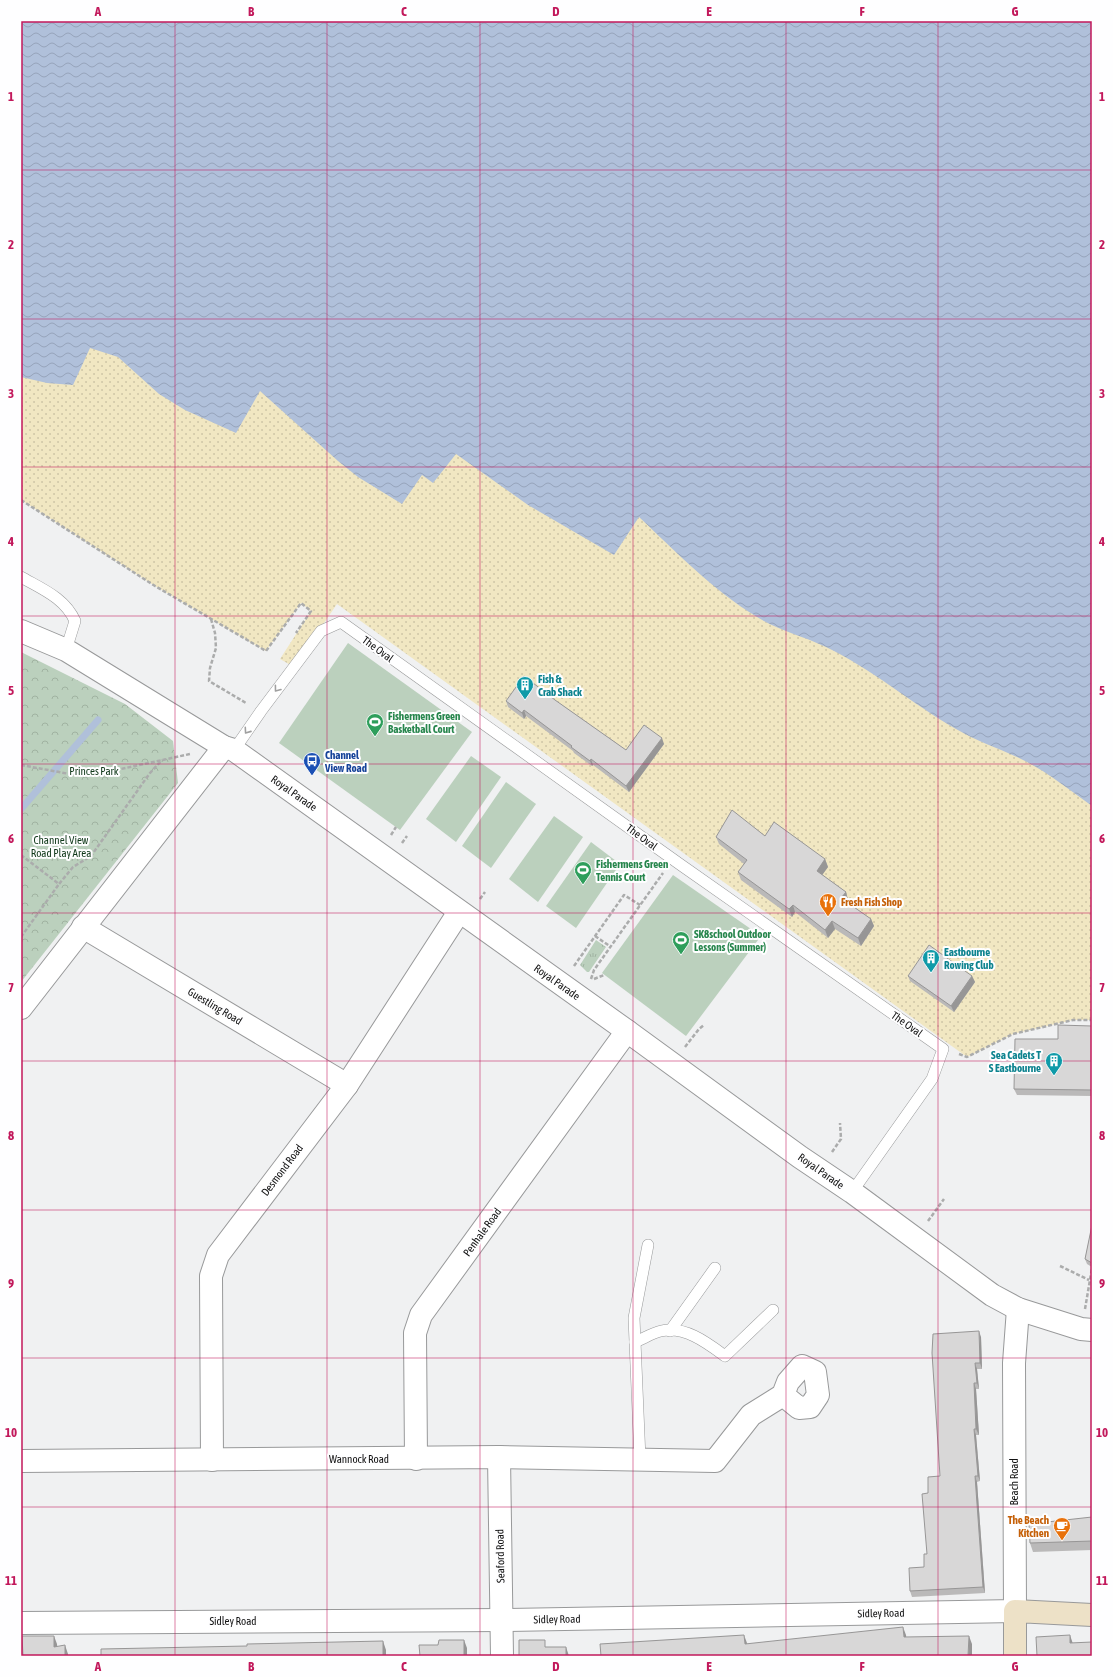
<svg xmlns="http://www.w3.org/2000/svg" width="1113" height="1677" font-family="'Asap Condensed',sans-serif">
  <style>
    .grass { fill: url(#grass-tufts) }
    .sand { fill: url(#sand-dots) }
    .park { fill: url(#park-crowns) }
    .pitch { fill: #bbd0bd }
    .water { fill: url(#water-waves) }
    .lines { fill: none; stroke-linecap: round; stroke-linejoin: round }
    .stream { stroke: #b0c0da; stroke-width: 7 }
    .service-casing { stroke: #98999a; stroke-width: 12 }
    .minor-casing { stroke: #98999a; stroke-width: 24 }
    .tertiary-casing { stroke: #98999a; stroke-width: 24 }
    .secondary-casing { stroke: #98999a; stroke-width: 24 }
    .path { stroke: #abacac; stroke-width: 2.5; stroke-dasharray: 4 2; stroke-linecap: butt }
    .service { stroke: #fff; stroke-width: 11 }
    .minor { stroke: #fff; stroke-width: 22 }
    .tertiary { stroke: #fff; stroke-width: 22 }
    .secondary { stroke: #ede1c7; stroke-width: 22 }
    .wall { fill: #bab9b9 }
    .shaded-wall { fill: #979696 }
    .building { fill: #d8d7d7; stroke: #979696 }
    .oneway { stroke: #a0a0a0 }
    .grid { fill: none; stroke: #c2185b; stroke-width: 1; stroke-opacity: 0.55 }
    .labels { text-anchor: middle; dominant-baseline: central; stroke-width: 4; stroke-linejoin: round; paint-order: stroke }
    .street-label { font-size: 11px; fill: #111; stroke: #fefeff }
    .culture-label { font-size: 11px; font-weight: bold; fill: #0d838f; stroke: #fefeff; text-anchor: start }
    .leisure-label { font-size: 11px; font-weight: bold; fill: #27864d; stroke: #fefeff; text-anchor: start }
    .transit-label { font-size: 11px; font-weight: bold; fill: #164399; stroke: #fefeff; text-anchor: start }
    .park-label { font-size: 11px; fill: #0e3718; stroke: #fefeff }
    .food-label { font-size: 11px; font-weight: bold; fill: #c56008; stroke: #fefeff; text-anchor: start }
    .neatline { fill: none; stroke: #c2185b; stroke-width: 1.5 }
    .grid-label { font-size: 13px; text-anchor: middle; font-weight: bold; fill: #c2185b }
  </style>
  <defs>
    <pattern id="grass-tufts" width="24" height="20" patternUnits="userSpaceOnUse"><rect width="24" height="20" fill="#bbd0bd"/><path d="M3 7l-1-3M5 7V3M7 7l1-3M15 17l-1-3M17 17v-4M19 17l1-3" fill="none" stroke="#a0b2a1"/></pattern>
    <pattern id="sand-dots" width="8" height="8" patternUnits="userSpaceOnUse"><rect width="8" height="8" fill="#f1e7c2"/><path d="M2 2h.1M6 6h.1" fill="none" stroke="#cec5a6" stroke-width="1.8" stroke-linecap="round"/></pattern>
    <pattern id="park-crowns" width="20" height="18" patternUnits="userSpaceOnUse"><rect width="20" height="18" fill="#bbd0bd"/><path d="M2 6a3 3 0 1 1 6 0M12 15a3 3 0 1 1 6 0" fill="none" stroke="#a0b2a1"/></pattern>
    <pattern id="water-waves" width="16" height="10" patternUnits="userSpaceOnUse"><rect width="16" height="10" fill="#b0c0da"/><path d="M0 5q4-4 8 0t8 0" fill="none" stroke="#96a4ba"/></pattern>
  </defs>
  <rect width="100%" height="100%" fill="#f0f1f2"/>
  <polygon class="grass" points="596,940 606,947 589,972 587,972 580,965"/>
  <polygon class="sand" points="21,145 1092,613 1092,1020 1073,1020 1013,1034 967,1057 337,604 294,667 280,659 311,611 301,603 266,651 155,586 21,500"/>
  <polygon class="park" points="21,652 125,704 173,741 178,783 21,982"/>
  <g class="pitch">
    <polygon points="348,643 472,732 400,830 279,743"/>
    <polygon points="471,756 501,777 456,842 426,819"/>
    <polygon points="506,782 536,804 491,868 462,846"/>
    <polygon points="554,816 583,837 538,902 509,879"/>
    <polygon points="591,842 620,864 576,928 546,906"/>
    <polygon points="673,875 761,936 686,1036 602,973"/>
  </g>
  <path class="water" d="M21,21H1092V806C1071,791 1050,774 1027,762C1004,750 978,742 956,729C911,703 872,669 826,647C803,636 778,630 757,617C713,590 676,552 639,517L614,555L528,505L456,454L433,483L422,475L402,504L358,477L338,461L260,391L236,433L185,410L159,394L118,357L90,348L73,385L47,383L21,377Z"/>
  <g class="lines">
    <polyline class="stream" points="21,809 98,720"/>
    <defs>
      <g id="service">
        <path d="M21,577C42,589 65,598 75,621L66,650"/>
        <polyline points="234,750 261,711 321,631 341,622 681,865 943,1049 932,1079 852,1192"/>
        <polyline points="670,1331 715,1268"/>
        <path d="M635,1342C643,1339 652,1333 661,1331C685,1326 706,1342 725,1356L773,1310"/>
        <polyline points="640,1459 634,1318 648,1245"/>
      </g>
      <g id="minor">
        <polyline points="83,927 347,1085"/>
        <polyline points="21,1008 224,747"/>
        <polyline points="499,1457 502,1656"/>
        <polyline points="416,1459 415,1333 421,1315 627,1031"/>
        <polyline points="212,1460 211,1276 218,1255 347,1085 459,912"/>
        <polyline points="21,1461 499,1457 715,1461 751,1415 783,1395 799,1408 810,1407 818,1395 815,1372 802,1366 788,1382 783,1395"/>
        <polyline points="21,1623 501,1620 1015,1611 1014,1363 1018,1309"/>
      </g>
      <polyline id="tertiary" points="21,631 66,650 224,747 234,750 627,1031 800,1157 852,1192 992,1295 1018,1309 1081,1329 1092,1330"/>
      <polyline id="secondary" points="1015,1656 1015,1611 1092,1615"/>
    </defs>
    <use href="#service" class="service-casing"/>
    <use href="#minor" class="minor-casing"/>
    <use href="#tertiary" class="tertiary-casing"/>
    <use href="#secondary" class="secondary-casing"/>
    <g class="path">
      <polyline points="21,500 155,586 266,651 301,603 311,611 296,633"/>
      <polyline points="211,619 215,633 216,648 210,668 209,681 246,703"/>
      <polyline points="21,765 75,775 98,774 190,754"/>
      <polyline points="391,835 396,827"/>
      <polyline points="402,843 407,836"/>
      <polyline points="21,855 59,884 73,867 91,856 150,773 162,760"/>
      <polyline points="480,899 485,892"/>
      <polyline points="595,936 611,947"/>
      <polyline points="21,937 59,884"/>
      <polyline points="574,966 624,895 640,905"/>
      <polyline points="591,979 594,970 663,873"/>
      <polyline points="594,979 604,975"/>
      <polyline points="685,1047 699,1029 704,1025"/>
      <polyline points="959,1054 967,1057 1013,1034 1073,1020 1092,1020"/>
      <polyline points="832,1152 841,1139 840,1123"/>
      <polyline points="928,1221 944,1199"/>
      <polyline points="1060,1266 1089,1280"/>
      <polyline points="1085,1309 1092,1268"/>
    </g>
    <use href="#service" class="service"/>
    <use href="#minor" class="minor"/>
    <use href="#tertiary" class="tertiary"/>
    <use href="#secondary" class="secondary"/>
  </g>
  <g class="wall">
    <polygon points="555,700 626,750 664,744 629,792 593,765 592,766 574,753 573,751 526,716 524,719 508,707 506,701"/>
    <polygon points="765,836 825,859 828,867 822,875 846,892 848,900 847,902 871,919 874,926 861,946 835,929 828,938 795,912 792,917 741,880 738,872 744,864 719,844 716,837"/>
    <polygon points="908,976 972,976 975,982 954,1012 910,981"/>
    <polygon points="1092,1026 1092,1096 1017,1095 1014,1089"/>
    <polygon points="1092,1225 1092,1267 1087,1264 1085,1259"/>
    <polygon points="981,1337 982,1369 977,1369 979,1389 976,1389 979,1435 976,1435 980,1481 977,1482 985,1593 912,1597 910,1591 924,1567 927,1554 928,1493 940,1476"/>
    <polygon points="1092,1517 1092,1550 1033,1552 1030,1543"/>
  </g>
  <g class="shaded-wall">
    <polygon points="524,710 526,716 524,719 522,713"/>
    <polygon points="662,738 664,744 629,792 626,786"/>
    <polygon points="591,759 593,765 592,766 590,761"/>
    <polygon points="825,859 828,867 820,878 817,871"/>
    <polygon points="846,892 848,900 844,906 841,898"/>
    <polygon points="793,905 795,912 792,917 789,909"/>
    <polygon points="871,919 874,926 861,946 858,938"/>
    <polygon points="832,921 835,929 828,938 825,930"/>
    <polygon points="972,976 975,982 954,1012 951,1006"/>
    <polygon points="979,1331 981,1337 982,1369 980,1363"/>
    <polygon points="975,1363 977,1369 979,1389 977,1383"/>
    <polygon points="974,1383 976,1389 979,1435 976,1429"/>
    <polygon points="974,1429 976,1435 980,1481 978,1476"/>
    <polygon points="975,1476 977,1482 985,1593 983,1587"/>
    <polygon points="903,1627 906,1635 907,1645 904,1637"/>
    <polygon points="744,1635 747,1643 748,1652 745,1644"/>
    <polygon points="1070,1635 1073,1644 1070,1643"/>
    <polygon points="54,1636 57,1644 58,1655 54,1647"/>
    <polygon points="969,1636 972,1644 972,1656 968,1656"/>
    <polygon points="464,1640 467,1648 467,1656 464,1656"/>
    <polygon points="383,1641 386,1650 386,1656 383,1656"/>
    <polygon points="65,1645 68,1654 68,1656 65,1656"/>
    <polygon points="566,1647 569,1656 566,1656"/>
  </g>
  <g class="building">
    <polygon points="524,676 555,700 626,750 644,725 662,738 626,786 591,759 590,761 571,747 572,746 524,710 522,713 506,701"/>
    <polygon points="732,810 765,836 774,822 825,859 817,871 846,892 841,898 871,919 858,938 832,921 825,930 793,905 789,909 738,872 747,860 716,837"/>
    <polygon points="929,945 972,976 951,1006 908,976"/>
    <polygon points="1058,1025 1092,1026 1092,1090 1014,1089 1015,1039 1058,1039"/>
    <polygon points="1092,1225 1092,1263 1085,1259"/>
    <polygon points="979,1331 980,1363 975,1363 977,1383 974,1383 976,1429 974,1429 978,1476 975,1476 983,1587 910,1591 909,1568 924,1567 924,1554 927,1554 922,1494 928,1493 928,1477 940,1476 932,1353 933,1334"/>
    <polygon points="1092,1517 1092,1541 1030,1543 1029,1524"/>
    <polygon points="903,1627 904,1637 969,1636 968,1656 601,1656 600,1644 744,1635 745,1644"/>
    <polygon points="1070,1635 1070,1643 1092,1642 1092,1656 1037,1656 1036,1637"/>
    <polygon points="22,1636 54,1636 54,1647 65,1645 65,1656 23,1656"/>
    <polygon points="439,1640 464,1640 464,1656 420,1656 419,1645 438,1645"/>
    <polygon points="519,1640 545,1640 545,1647 566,1647 566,1656 519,1656"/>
    <polygon points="383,1641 383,1656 101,1656 101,1649 247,1646 247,1644"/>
  </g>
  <defs><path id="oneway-chevron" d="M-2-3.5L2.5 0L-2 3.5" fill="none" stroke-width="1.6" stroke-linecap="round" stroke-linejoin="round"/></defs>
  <g class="oneway">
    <use href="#oneway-chevron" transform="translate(277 689) rotate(127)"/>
    <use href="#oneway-chevron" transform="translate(247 731) rotate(125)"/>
  </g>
  <path class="grid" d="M175,21V1656M327,21V1656M480,21V1656M633,21V1656M786,21V1656M938,21V1656M21,170H1092M21,319H1092M21,467H1092M21,616H1092M21,764H1092M21,913H1092M21,1061H1092M21,1210H1092M21,1358H1092M21,1507H1092"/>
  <defs>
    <symbol id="building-pin" viewBox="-11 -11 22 30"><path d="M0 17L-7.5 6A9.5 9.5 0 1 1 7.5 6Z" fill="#0f9aa8" stroke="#fefeff"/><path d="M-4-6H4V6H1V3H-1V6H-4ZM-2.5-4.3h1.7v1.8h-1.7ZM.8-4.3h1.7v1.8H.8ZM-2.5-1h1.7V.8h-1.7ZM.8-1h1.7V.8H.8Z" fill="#fff"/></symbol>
    <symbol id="stadium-pin" viewBox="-11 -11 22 30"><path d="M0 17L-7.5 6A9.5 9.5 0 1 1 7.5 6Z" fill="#2e9e5b" stroke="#fefeff"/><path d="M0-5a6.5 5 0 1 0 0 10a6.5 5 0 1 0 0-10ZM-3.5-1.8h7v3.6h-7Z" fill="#fff"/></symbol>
    <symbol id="bus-pin" viewBox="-11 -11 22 30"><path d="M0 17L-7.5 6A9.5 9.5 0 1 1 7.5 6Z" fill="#1a4fb4" stroke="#fefeff"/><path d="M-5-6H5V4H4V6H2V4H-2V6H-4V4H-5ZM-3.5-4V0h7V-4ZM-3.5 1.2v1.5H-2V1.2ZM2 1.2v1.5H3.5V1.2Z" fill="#fff"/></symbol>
    <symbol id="restaurant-pin" viewBox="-11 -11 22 30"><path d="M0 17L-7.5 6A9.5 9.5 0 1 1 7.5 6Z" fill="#e8710a" stroke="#fefeff"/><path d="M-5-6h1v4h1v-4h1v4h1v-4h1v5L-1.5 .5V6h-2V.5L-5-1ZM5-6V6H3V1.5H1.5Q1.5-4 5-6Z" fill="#fff"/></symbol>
    <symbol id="cafe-pin" viewBox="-11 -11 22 30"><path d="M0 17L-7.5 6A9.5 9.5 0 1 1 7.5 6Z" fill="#e8710a" stroke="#fefeff"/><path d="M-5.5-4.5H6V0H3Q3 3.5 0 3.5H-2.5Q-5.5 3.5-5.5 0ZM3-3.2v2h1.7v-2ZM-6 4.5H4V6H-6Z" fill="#fff"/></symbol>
  </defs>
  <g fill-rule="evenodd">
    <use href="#building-pin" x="515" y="675" width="20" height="27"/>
    <use href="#stadium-pin" x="365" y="712" width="20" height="27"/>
    <use href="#bus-pin" x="302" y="751" width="20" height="27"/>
    <use href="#stadium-pin" x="573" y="860" width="20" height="27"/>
    <use href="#restaurant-pin" x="818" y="892" width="20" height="27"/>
    <use href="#stadium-pin" x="671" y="930" width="20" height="27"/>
    <use href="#building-pin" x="921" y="948" width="20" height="27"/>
    <use href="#building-pin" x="1044" y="1051" width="20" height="27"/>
    <use href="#cafe-pin" x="1052" y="1516" width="20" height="27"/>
  </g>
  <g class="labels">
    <g class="street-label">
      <text transform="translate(378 649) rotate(36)">The Oval</text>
      <text transform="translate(294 793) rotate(35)">Royal Parade</text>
      <text transform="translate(642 837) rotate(36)">The Oval</text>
      <text transform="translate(557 982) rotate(35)">Royal Parade</text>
      <text transform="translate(215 1006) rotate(31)">Guestling Road</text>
      <text transform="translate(907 1024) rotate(35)">The Oval</text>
      <text transform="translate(282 1170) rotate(-53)">Desmond Road</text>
      <text transform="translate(821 1171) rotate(35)">Royal Parade</text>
      <text transform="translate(482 1232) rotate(-54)">Penhale Road</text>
      <text x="359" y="1459">Wannock Road</text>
      <text transform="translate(1014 1482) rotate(-90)">Beach Road</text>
      <text transform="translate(500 1556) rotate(-91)">Seaford Road</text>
      <text transform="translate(881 1613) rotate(-1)">Sidley Road</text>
      <text transform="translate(557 1619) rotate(-1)">Sidley Road</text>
      <text x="233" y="1621">Sidley Road</text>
    </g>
    <g class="culture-label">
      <text x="538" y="679">Fish &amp;<tspan x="538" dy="13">Crab Shack</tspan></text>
      <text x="944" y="952">Eastbourne<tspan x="944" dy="13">Rowing Club</tspan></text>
      <text x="1041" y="1055" text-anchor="end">Sea Cadets T<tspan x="1041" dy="13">S Eastbourne</tspan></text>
    </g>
    <g class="leisure-label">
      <text x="388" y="716">Fishermens Green<tspan x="388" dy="13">Basketball Court</tspan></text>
      <text x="596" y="864">Fishermens Green<tspan x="596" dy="13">Tennis Court</tspan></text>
      <text x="694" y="934">SK8school Outdoor<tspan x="694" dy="13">Lessons (Summer)</tspan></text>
    </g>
    <g class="transit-label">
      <text x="325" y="755">Channel<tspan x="325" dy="13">View Road</tspan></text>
    </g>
    <g class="park-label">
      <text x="94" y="771">Princes Park</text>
      <text x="61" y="840">Channel View<tspan x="61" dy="13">Road Play Area</tspan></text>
    </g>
    <g class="food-label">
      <text x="841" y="902">Fresh Fish Shop</text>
      <text x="1049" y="1520" text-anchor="end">The Beach<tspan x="1049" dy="13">Kitchen</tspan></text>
    </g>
  </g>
  <rect width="1113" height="1677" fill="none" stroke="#fefeff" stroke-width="44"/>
  <rect x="22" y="22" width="1069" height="1633" class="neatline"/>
  <g class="grid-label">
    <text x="98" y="16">A</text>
    <text x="251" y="16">B</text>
    <text x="404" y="16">C</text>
    <text x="556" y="16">D</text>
    <text x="709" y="16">E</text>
    <text x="862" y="16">F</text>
    <text x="1015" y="16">G</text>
    <text x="11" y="101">1</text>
    <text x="1102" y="101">1</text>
    <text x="11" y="249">2</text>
    <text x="1102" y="249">2</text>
    <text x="11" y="398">3</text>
    <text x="1102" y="398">3</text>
    <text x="11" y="546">4</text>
    <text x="1102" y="546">4</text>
    <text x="11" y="695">5</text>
    <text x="1102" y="695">5</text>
    <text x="11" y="843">6</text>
    <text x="1102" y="843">6</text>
    <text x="11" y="992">7</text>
    <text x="1102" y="992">7</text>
    <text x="11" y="1140">8</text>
    <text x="1102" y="1140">8</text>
    <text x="11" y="1288">9</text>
    <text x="1102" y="1288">9</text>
    <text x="11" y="1437">10</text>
    <text x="1102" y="1437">10</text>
    <text x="11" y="1585">11</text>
    <text x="1102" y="1585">11</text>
    <text x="98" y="1671">A</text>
    <text x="251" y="1671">B</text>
    <text x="404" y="1671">C</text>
    <text x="556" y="1671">D</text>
    <text x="709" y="1671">E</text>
    <text x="862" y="1671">F</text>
    <text x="1015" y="1671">G</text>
  </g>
</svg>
